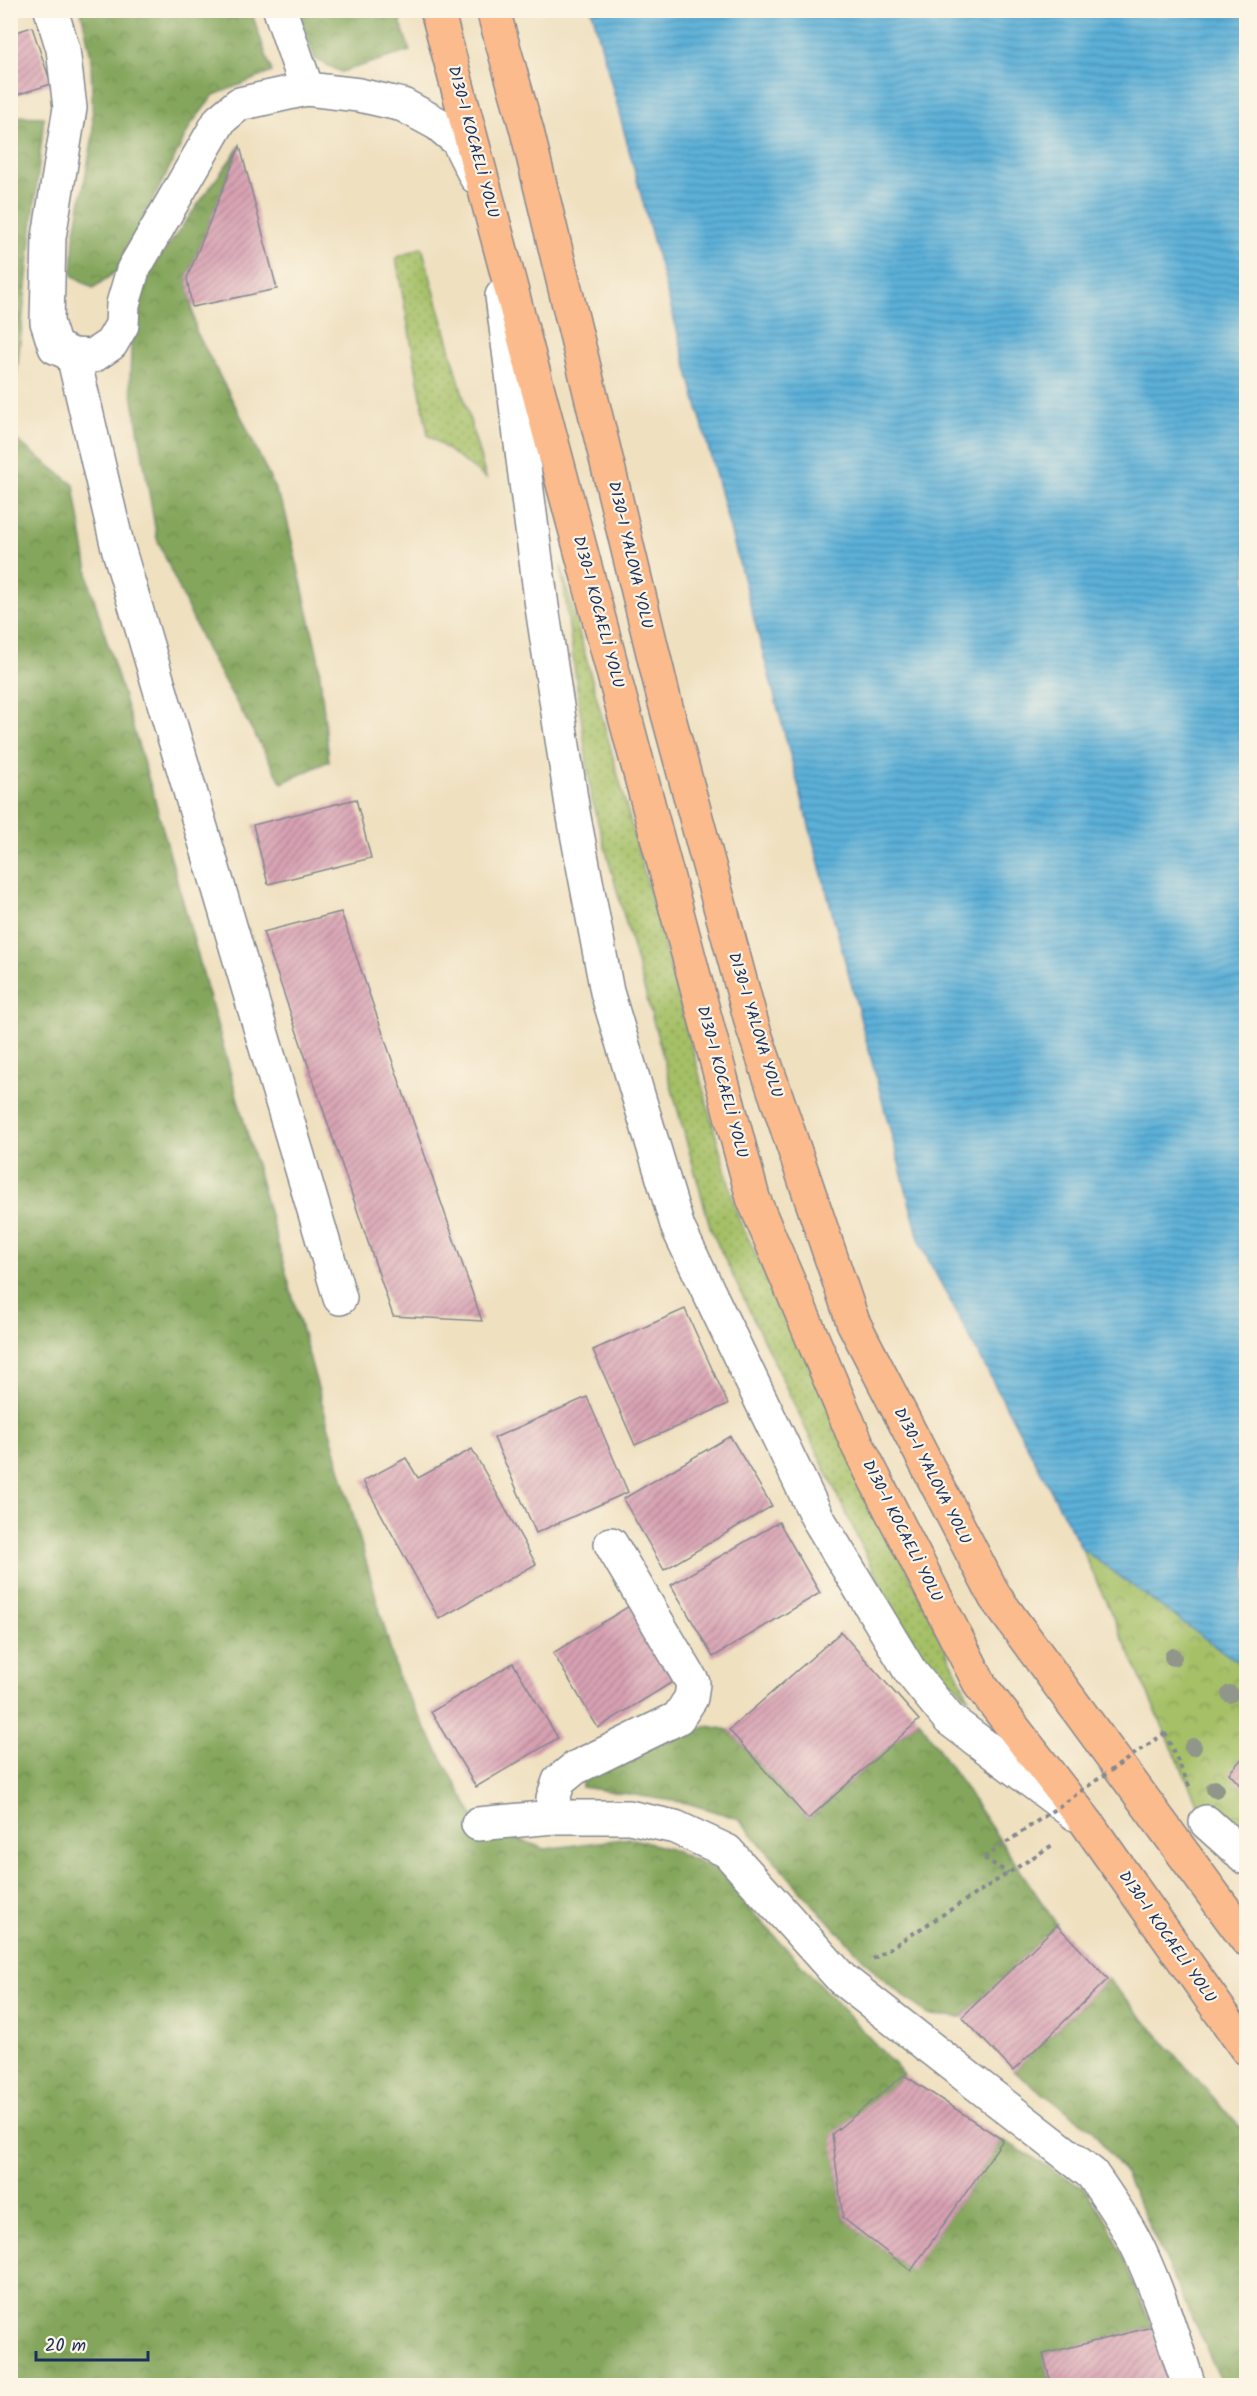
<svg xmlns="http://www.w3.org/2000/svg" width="1257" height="2396" font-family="Kalam,sans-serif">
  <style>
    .grass { fill: url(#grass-dots); stroke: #607862; stroke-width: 1.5 }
    .forest { fill: url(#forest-crowns); stroke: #506a5c; stroke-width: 1.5 }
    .park { fill: url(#park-crowns); stroke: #607862; stroke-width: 1.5 }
    .water { fill: url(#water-rules); stroke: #3c709b; stroke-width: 1.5 }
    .building { fill: url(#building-hatch) }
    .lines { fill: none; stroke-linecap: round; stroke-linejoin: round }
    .minor-casing { stroke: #85888f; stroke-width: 36 }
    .highway-casing { stroke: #85888f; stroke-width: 36 }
    .path { stroke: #85888f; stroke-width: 4; stroke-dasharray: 4.5 4.5; stroke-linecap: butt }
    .minor { stroke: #fff; stroke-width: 33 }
    .highway { stroke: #fbbb8c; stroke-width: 33 }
    .path-bridge { stroke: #85888f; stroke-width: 4; stroke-dasharray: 4.5 4.5; stroke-linecap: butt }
    .tree { fill: #91968b }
    .labels { text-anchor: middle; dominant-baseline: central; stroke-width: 4.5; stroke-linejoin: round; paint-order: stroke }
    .street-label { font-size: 16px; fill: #1b2f5e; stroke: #fcf5e5 }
  </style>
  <defs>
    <pattern id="grass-dots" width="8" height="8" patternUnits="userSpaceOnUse" patternTransform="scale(1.5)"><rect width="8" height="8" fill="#a5c066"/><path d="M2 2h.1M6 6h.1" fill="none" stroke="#869c57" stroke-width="1.8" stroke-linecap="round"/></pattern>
    <pattern id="forest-crowns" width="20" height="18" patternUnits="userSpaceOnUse" patternTransform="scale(1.5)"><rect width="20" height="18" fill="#84a65b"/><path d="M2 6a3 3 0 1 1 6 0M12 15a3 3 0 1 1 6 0" fill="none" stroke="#6b884e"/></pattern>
    <pattern id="park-crowns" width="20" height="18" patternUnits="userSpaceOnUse" patternTransform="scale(1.5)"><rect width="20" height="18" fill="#a5c066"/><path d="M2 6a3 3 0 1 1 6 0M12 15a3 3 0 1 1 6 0" fill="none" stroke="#869c57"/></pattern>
    <pattern id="water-rules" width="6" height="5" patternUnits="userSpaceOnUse" patternTransform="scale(1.5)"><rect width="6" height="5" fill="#5cb0d8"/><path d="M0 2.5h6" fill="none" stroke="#4b90b2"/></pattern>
    <pattern id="building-hatch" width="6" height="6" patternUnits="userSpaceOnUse" patternTransform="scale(1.5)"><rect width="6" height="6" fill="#d8a1b2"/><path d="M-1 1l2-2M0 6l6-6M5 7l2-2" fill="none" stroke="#ae8494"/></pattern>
  </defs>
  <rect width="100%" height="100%" fill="#fcf5e5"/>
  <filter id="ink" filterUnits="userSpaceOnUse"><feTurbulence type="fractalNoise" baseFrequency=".0167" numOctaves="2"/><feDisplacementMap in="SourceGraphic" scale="12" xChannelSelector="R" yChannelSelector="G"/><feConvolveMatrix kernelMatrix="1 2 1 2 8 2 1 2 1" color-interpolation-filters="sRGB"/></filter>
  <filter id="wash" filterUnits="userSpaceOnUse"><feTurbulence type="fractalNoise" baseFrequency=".008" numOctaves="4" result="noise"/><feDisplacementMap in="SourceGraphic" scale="24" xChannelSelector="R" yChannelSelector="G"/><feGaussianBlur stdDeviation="1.35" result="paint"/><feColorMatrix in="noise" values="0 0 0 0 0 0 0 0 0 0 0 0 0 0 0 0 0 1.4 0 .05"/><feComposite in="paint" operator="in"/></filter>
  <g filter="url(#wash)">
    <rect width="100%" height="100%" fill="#efe0c0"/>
    <g class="grass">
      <polygon points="422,247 486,478 428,435 396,258"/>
      <polygon points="561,566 738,1217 969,1698 908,1643 711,1230 592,800"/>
    </g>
    <g class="forest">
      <polygon points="81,11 251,11 272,72 214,95 192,123 117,271 93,288 72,275 74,237 93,136 91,56"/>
      <polygon points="298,11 397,11 410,51 341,72 315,59"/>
      <polygon points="11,116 44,117 11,427 10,116"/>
      <polygon points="240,146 187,278 196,331 243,420 285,511 318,656 329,761 282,783 206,649 157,539 130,382 132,319 148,274"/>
      <polygon points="10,435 74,485 90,585 154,797 399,1680 478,1824 545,1849 630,1838 670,1849 721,1871 746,1905 904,2075 833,2134 843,2218 911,2270 1003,2140 1084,2188 1108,2222 1152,2327 1043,2354 1052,2385 11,2385"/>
      <polygon points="919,1720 1057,1925 962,2017 928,2015 879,1976 807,1898 739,1819 687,1803 582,1787 581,1774 708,1726 729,1730 808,1819"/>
      <polygon points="1108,1979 1246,2134 1246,2385 1223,2385 1124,2172 1091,2129 1013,2071"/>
    </g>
    <polygon class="park" points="1082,1549 1246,1668 1246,1858 1206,1822"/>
    <polygon class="water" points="592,11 1246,11 1246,1668 1082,1549 921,1246"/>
    <g id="blocks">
      <g class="building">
        <polygon points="32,27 51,84 10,97 10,34"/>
        <polygon points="240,146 277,289 192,307 187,278"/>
        <polygon points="356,799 371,858 268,884 253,825"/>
        <polygon points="341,912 482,1321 393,1316 263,932"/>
        <polygon points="685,1309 728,1404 635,1445 593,1350"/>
        <polygon points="587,1397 628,1492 536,1533 494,1438"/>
        <polygon points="730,1436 772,1506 664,1570 623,1499"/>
        <polygon points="472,1449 536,1564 439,1619 363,1481 406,1458 418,1478"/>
        <polygon points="779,1522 820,1593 713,1657 671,1585"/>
        <polygon points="634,1603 679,1678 598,1728 553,1653"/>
        <polygon points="841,1632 919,1720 808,1819 729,1730"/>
        <polygon points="513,1663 558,1738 476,1787 431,1712"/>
        <polygon points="1246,1754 1246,1792 1229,1773"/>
        <polygon points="1057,1925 1108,1979 1013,2071 962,2017"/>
        <polygon points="904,2075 1003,2140 911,2271 843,2218 832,2134"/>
        <polygon points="1152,2327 1171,2386 1052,2386 1043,2354"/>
      </g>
    </g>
  </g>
  <g filter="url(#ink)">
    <use href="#blocks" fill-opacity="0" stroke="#85888f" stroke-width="1.5"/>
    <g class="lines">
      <defs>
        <g id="minor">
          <polyline points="51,10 63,49 70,108 49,237 47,322 55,347 73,355 93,356 111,344 122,325 123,304 133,270 220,120 239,104 307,89 359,95 403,105 438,124 458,141 476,177"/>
          <polyline points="280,10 307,89"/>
          <polyline points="502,296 542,607 573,812 607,992 678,1228 817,1517 910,1671 949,1719 1075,1814"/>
          <polyline points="73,355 117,544 340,1298"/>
          <polyline points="553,1817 553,1798 559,1781 575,1768 678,1718 691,1698 693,1683 611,1544"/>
          <polyline points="1206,1822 1246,1858"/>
          <path d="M478,1824L553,1817H629L675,1827L727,1851L842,1979L1092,2174C1109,2199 1127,2224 1140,2252C1160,2295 1174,2341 1189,2386"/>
        </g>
        <g id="highway">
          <polyline points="437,10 753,1198 858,1446 981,1686 1087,1823 1246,2048"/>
          <polyline points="493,10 527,131 665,703 753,1028 853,1322 995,1597 1246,1939"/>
        </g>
      </defs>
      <use href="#minor" class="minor-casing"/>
      <use href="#highway" class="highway-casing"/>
      <g class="path">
        <polyline points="1165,1733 1191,1790"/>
        <polyline points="984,1858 1008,1873"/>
        <polyline points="873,1959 1054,1844"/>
      </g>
      <use href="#minor" class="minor"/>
      <use href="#highway" class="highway"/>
      <polyline class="path-bridge" points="984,1858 1165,1733"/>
    </g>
    <g class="tree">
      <circle cx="1173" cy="1657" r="9"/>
      <circle cx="1230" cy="1694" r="9"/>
      <circle cx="1193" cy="1747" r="9"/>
      <circle cx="1215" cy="1789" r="9"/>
    </g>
  </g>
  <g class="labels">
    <g class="street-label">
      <text transform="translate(473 142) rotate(75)">D130-1 KOCAELİ YOLU</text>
      <text transform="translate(630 555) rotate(77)">D130-1 YALOVA YOLU</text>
      <text transform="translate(598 612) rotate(75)">D130-1 KOCAELİ YOLU</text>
      <text transform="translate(755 1025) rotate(73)">D130-1 YALOVA YOLU</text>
      <text transform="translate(722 1082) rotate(75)">D130-1 KOCAELİ YOLU</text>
      <text transform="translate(932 1476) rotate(63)">D130-1 YALOVA YOLU</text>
      <text transform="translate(902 1531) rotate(63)">D130-1 KOCAELİ YOLU</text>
      <text transform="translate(1167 1937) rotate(55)">D130-1 KOCAELİ YOLU</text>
    </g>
  </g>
  <rect width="1257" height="2396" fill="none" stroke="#fcf5e5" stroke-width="36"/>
  <path d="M36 2351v9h112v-9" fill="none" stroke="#1b2f5e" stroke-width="3"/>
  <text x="45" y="2351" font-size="18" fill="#1b2f5e" stroke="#fcf5e5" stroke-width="4.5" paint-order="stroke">20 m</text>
</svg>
